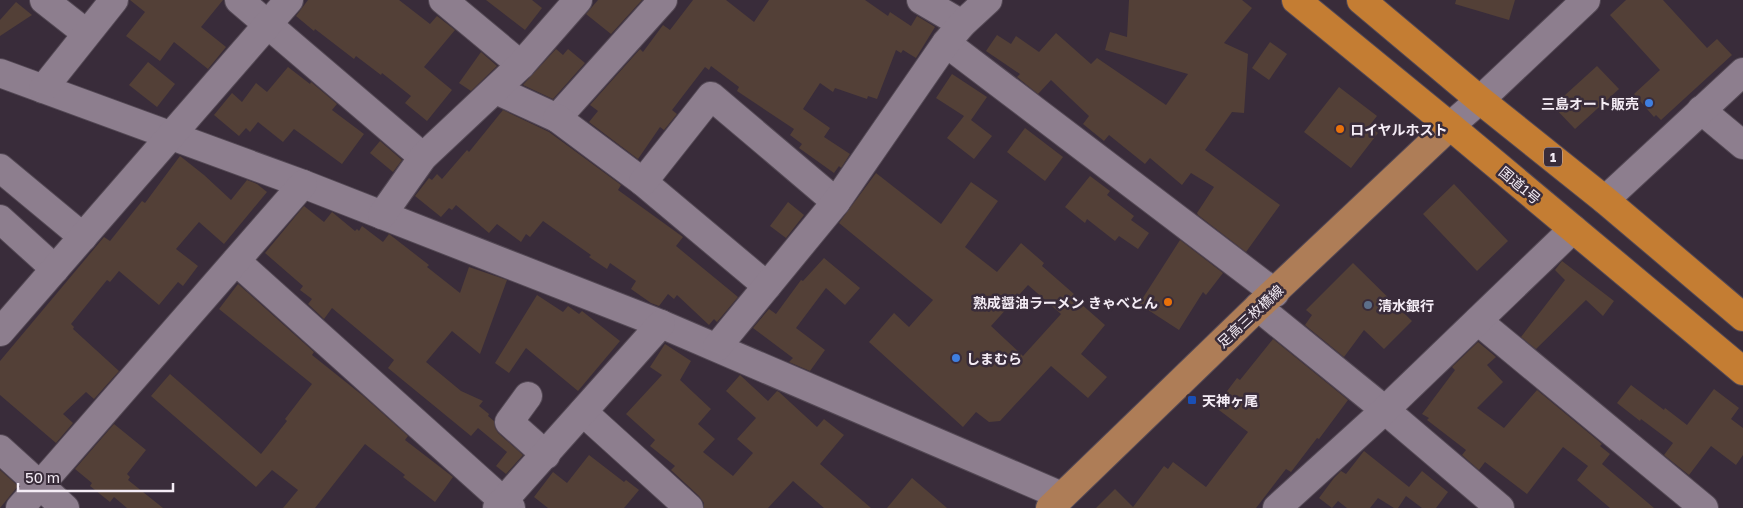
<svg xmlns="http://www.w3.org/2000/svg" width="1743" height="508" font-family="'Golos Text','Noto Sans JP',sans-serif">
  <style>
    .building { fill: #534037; fill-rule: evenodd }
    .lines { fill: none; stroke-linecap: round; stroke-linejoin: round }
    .minor-casing { stroke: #534854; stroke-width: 30 }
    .major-casing { stroke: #534854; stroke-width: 30 }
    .highway-casing { stroke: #534854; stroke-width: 30 }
    .minor { stroke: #8d7e8e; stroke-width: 28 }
    .major { stroke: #ae7d57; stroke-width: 28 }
    .highway { stroke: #c47d33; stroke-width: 28 }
    .shop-dot { fill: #3f7fe0; stroke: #392c3a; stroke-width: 2 }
    .food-dot { fill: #e8710a; stroke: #392c3a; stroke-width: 2 }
    .service-dot { fill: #5c6f8a; stroke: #392c3a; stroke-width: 2 }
    .transit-dot { fill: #1a4fb4; stroke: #392c3a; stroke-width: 2 }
    .labels { text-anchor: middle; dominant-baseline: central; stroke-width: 5; stroke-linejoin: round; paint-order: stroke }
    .shield { fill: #392c3a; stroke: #bcb2bd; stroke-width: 1 }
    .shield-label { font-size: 12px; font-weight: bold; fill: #f4ecf5 }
    .poi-label { font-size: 14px; font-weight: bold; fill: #f4ecf5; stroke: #392c3a; text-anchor: start }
    .street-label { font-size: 14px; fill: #f4ecf5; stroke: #392c3a }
  </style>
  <rect width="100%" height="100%" fill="#392c3a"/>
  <g class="building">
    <polygon points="130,0 223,0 201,27 226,47 208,69 174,42 160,61 126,36 145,12"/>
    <polygon points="308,0 399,0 430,24 437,16 455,30 424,67 452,90 427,121 405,103 411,96 382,73 381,75 356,56 354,59 315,29 314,31 296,16"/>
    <polygon points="486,0 532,0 542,8 525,30"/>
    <polygon points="598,0 642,0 611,34 586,14"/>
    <polygon points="693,0 726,0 754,22 769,0 865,0 888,16 890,12 911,26 917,16 935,27 916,58 903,50 901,53 896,50 877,99 868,96 867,99 835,88 833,92 820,83 803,109 830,128 824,137 850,154 841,168 839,166 834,173 799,148 802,144 790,135 794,129 737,91 739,87 711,66 709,70 705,67 672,110 677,114 664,130 660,127 638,159 589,122 598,111 590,105 640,49 643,52 663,25 670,30"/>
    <polygon points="1129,0 1242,0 1252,8 1224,43 1248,54 1244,113 1232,112 1205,150 1280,205 1246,252 1198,215 1197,213 1214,187 1191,173 1182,185 1150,158 1145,164 1109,135 1104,141 1083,124 1089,116 1051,80 1038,94 1017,77 1020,74 986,51 997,35 1011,44 1016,36 1039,52 1056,33 1091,64 1097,58 1166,105 1188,74 1105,50 1110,32 1127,37"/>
    <polygon points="1456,0 1515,0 1509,20 1455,4"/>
    <polygon points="1626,0 1663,0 1707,48 1717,39 1732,55 1661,120 1656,115 1654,117 1634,94 1660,70 1610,15"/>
    <polygon points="16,2 32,15 0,36 0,20"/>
    <polygon points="1270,42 1287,54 1269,80 1252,68"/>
    <polygon points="556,49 563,55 568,49 585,63 553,99 523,85"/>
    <polygon points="481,52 497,66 471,91 459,83"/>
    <polygon points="148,62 175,84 157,107 129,85"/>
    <polygon points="1597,66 1619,89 1575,129 1553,106"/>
    <polygon points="288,67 310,84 311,82 337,104 332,110 364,134 342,164 294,129 283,142 258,122 250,132 246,128 239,136 214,115 232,93 242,102 256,83 267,92"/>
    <polygon points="952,74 987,97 971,120 992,136 974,159 947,138 964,116 936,98"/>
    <polygon points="1339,87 1377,116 1369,126 1378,133 1351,168 1304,132"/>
    <polygon points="503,110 549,132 621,185 618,190 683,237 676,246 738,297 717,322 714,319 709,325 677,295 674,299 668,294 659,306 651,303 631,289 636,281 610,263 607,269 589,257 591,255 543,221 530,237 526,234 521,242 497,224 489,233 456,205 452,210 449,208 441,217 415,196 429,178 432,180 437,174 442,179 467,150 469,152"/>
    <polygon points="1025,128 1063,157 1045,181 1007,152"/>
    <polygon points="380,141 402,160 393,172 370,153"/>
    <polygon points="180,156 204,175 231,200 247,180 257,184 267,192 224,244 199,222 176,249 198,266 183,286 178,282 159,305 119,271 110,282 107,280 71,324 74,327 73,329 119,371 94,399 86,392 63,414 73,423 56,443 0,395 0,361 104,237 110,241 142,201 145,203"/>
    <path d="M876,173L941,224L971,182L998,201L965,247L997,272L1021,243L1044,263L1042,266L1074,294L1072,296L1105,325L1081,354L1107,377L1088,398L1051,366L1000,421L989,422L976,412L963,427L869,342L894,313L909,327L933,300L839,223ZM1028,285L1061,314L1023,356L991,326Z"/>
    <polygon points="1090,176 1110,191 1107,195 1134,216 1131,220 1149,233 1138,249 1119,236 1115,241 1087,219 1085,223 1065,207"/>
    <polygon points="1454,184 1508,241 1477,271 1423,214"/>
    <polygon points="788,202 804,215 786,238 770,226"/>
    <polygon points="304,206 324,222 332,212 355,231 357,229 359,231 362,226 383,242 389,234 429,265 427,267 460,293 469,267 507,280 480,354 452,331 426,362 461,391 483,401 479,406 489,414 488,416 494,421 495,428 498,433 523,455 506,474 496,466 507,452 478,428 471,436 388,368 394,360 332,308 324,319 308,304 312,299 300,290 303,286 265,253"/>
    <polygon points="1180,240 1223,273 1206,295 1203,292 1179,330 1139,304"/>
    <polygon points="824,258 860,288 845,305 826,288 796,328 825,350 810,371 789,362 793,358 753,328 769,309 776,314 801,280 803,281"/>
    <polygon points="1562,261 1614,301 1603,316 1586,300 1536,349 1521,337 1565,280 1555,270"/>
    <polygon points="1353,263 1412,321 1384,349 1364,330 1344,357 1305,325 1312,315 1306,310"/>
    <polygon points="238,284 314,352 312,355 362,395 408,436 405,440 453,477 435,502 403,477 405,475 365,444 315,508 283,508 298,490 272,470 256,487 151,396 170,374 261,454 287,421 285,419 312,384 219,309"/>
    <polygon points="537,295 563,312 568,306 579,314 582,311 620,341 578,391 526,348 509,373 495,363"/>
    <polygon points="1273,339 1348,400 1319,439 1317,438 1291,472 1286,469 1256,508 1096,508 1115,489 1133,507 1164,466 1168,469 1173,462 1206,487 1248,432 1215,407 1237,378 1240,380"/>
    <polygon points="1478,342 1496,357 1487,365 1503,382 1477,408 1504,428 1537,390 1602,444 1600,446 1610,454 1602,464 1654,508 1610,508 1577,480 1588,466 1563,447 1527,494 1485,462 1479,470 1462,455 1466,450 1427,420 1429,418 1422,414 1455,370 1452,367"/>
    <polygon points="665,344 691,361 680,380 711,409 698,424 715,439 703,452 733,476 753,453 737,439 756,418 726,391 740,375 768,401 777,391 779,392 817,427 824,419 844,435 820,464 871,508 824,508 793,481 768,508 704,508 704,503 699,496 671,470 675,466 650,446 655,440 626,414 662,375 650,367"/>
    <polygon points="1631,385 1664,410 1665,408 1687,425 1714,389 1739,408 1731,419 1743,428 1743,455 1736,465 1711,446 1689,475 1664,455 1673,443 1641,419 1640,421 1617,403"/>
    <polygon points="114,424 146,450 127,474 130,477 128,480 163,508 127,508 114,497 110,502 90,486 92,483 75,469"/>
    <polygon points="1364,451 1409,487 1422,471 1448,492 1436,508 1422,508 1406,496 1398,508 1394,508 1378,498 1370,508 1347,508 1338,501 1332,508 1319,498 1334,478 1341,471 1346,474"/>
    <polygon points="589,455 624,482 626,480 639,490 624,508 548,508 534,497 553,472 567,483"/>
    <polygon points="0,470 18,486 0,508"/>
    <polygon points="912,478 947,508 887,508"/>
  </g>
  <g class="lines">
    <defs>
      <g id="minor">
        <polyline points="44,0 86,33"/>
        <polyline points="239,0 423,157"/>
        <polyline points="443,0 521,65"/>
        <polyline points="921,0 962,24"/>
        <polyline points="946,43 1275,293"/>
        <polyline points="0,73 303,184 661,324 1062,496"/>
        <polyline points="43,89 114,0"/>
        <polyline points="496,90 557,118 663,0"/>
        <polyline points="1701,110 1743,145"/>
        <polyline points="557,118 643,182 767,286"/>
        <polyline points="1450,126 1480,100 1586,0"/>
        <polyline points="0,168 83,237"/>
        <polyline points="643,182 711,96 836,202"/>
        <polyline points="1605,200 1743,72"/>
        <polyline points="382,215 423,157 521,65 578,0"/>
        <polyline points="0,219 55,269"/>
        <polyline points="236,261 511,508"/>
        <polyline points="1258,307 1385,410 1500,508"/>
        <polyline points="1478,321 1704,508"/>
        <polyline points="0,332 289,0"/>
        <polyline points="717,347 836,202 946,43 962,24 988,0"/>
        <polyline points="528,396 509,422 546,455"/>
        <polyline points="583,412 689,508"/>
        <polyline points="0,449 65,508"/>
        <polyline points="20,508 303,184"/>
        <polyline points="497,508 661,324"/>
        <polyline points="1277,508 1385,410 1573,229"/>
      </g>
      <polyline id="major" points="1050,508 1258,307 1450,126"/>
      <g id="highway">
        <polyline points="1296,0 1450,126 1743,371"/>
        <polyline points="1361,0 1480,100 1605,200 1743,317"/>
      </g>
    </defs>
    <use href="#minor" class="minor-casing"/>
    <use href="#major" class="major-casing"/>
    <use href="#highway" class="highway-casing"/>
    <use href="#minor" class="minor"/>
    <use href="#major" class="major"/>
    <use href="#highway" class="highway"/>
  </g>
  <g class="shop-dot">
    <circle cx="1649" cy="103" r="5"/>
    <circle cx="956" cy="358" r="5"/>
  </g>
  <g class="food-dot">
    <circle cx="1340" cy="129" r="5"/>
    <circle cx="1168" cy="302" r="5"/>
  </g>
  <circle class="service-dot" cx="1368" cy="305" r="5"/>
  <rect class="transit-dot" x="1187" y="395" width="10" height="10" rx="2.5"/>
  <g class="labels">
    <rect class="shield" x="1544" y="147.5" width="18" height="19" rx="4"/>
    <g class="shield-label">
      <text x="1553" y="157">1</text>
    </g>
    <g class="poi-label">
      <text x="1639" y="103" text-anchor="end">三島オート販売</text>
      <text x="1350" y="129">ロイヤルホスト</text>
      <text x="1158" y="302" text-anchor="end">熟成醤油ラーメン きゃべとん</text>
      <text x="1378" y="305">清水銀行</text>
      <text x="966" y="358">しまむら</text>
      <text x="1202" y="400">天神ヶ尾</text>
    </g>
    <g class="street-label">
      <text transform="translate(1520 185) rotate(40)">国道1号</text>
      <text transform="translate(1250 316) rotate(-43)">足高三枚橋線</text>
    </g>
  </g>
  <path d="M18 483v8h155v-8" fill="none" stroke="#f4ecf5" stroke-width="2.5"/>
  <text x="25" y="483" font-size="15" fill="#f4ecf5" stroke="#392c3a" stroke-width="4" paint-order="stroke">50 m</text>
</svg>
